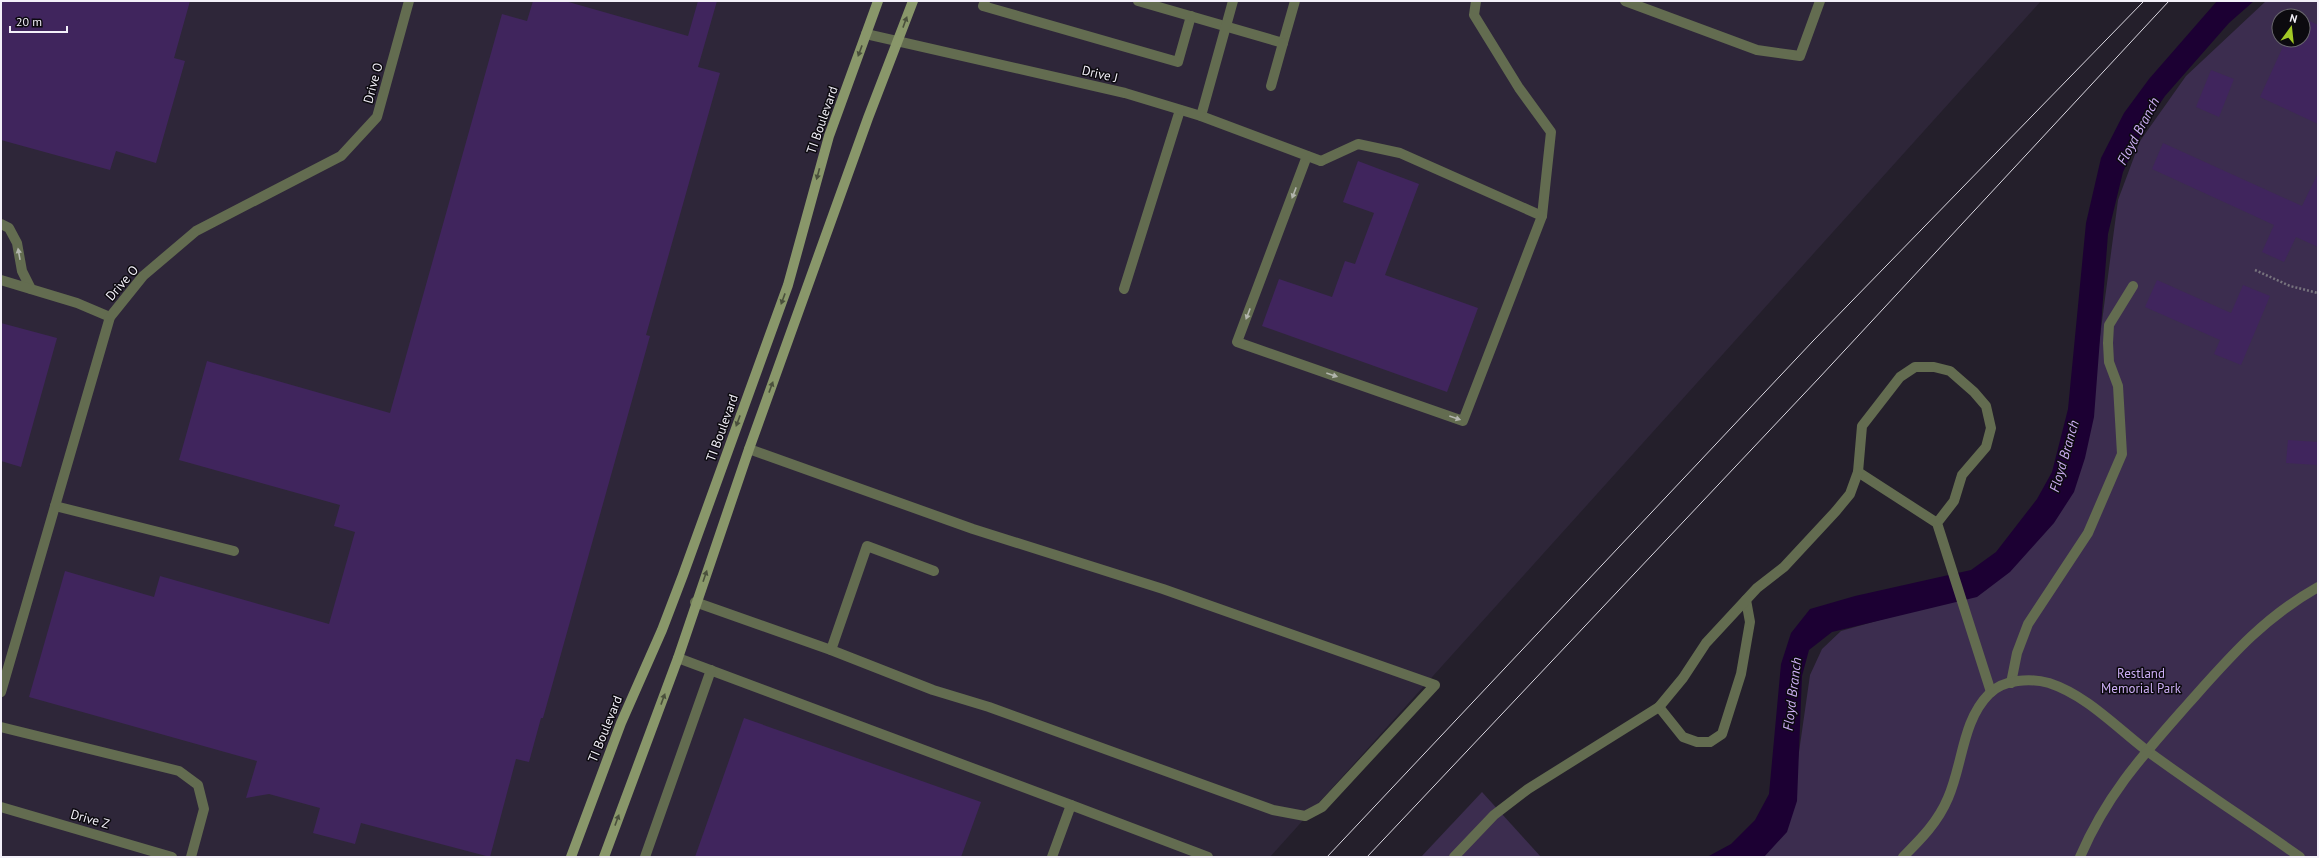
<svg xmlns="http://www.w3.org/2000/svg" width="2319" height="858" font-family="'PT Sans',sans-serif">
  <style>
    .built { fill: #2e2639 }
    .green { fill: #3c2d4f; fill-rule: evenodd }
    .water { fill: #1c0033 }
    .building { fill: #40255d }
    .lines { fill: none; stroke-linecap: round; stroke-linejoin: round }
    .path { stroke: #78747e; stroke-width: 2.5; stroke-dasharray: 2 2; stroke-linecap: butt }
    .lane { stroke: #636c50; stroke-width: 10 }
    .street { stroke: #636c50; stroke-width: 10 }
    .secondary { stroke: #89976a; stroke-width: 10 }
    .tram { stroke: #dad7e0; stroke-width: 1 }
    .oneway { fill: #4a503c }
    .oneway2 { fill: #b2b5ad }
    .labels { text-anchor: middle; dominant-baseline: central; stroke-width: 3; stroke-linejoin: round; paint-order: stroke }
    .street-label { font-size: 13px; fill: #f3f0f9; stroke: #0c0a0f }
    .park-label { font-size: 13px; fill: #ccaef4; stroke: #0c0a0f }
    .water-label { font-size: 14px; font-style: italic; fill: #ccaef4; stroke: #0c0a0f }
  </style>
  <rect width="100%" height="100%" fill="#241f2b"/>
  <polygon class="built" points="1,1 2041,1 1270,857 1,857"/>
  <g class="green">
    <path d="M2266,1H2318V857H1754L1789,822L1810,675L1822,649L1841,631L1986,590L2087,435L2118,200L2140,141L2186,76ZM2279,16H2303V40H2279Z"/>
    <polygon points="1482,792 1541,857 1421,857"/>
  </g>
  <polygon class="water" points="2217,1 2254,1 2229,23 2165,96 2146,124 2123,172 2108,234 2094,417 2085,458 2074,492 2054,523 2010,572 1977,597 1832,632 1809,650 1802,676 1797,801 1787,832 1764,857 1707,857 1731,844 1755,820 1769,794 1781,664 1791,633 1810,609 1855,596 1971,570 1996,552 2037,499 2052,472 2068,409 2086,223 2101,158 2124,113 2149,79"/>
  <g class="building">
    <polygon points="1,1 190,1 174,58 185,61 156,163 116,151 110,170 1,140"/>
    <polygon points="533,1 565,1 688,36 698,1 717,1 698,67 720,73 646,335 650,336 543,718 541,718 529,762 516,759 490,857 361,823 355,844 313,833 320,808 269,794 246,798 257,761 29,697 65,571 154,597 160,576 329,624 355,532 334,526 340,505 179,460 207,361 390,413 502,14 527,21"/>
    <polygon points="2303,18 2318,25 2318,124 2260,97 2286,40 2303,40"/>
    <polygon points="2211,70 2234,79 2219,117 2196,107"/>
    <polygon points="2163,143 2302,206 2318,173 2318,247 2296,237 2284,262 2262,252 2274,225 2152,169"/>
    <polygon points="1358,161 1419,184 1385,275 1478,308 1447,392 1262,326 1279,279 1332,297 1345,261 1355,264 1374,213 1343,202"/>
    <polygon points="2157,280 2231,313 2243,285 2270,296 2241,365 2214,354 2220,340 2145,307"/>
    <polygon points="1,323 57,338 21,467 1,461"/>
    <polygon points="2288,440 2318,442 2318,465 2286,463"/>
    <polygon points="744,718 981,802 961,857 695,857"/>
  </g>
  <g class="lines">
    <polyline class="path" points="2255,270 2290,286 2318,293"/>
    <g class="lane">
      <polyline points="985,1 983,6 1178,62 1191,16"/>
      <polyline points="1138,1 1283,43 1295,1"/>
      <polyline points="1476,1 1474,15 1519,88 1551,132 1542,216"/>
      <polyline points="1625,1 1757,50 1800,56 1820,1"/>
      <polyline points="1271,86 1283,43"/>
      <polyline points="1201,116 1233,1"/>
      <polyline points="1307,156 1237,342 1463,421 1542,216 1400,153 1358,144 1321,161"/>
      <polyline points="1,224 9,228 17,243 22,271 31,289"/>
      <polyline points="1,280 77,303 110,317"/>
      <polyline points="1124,289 1180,110"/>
      <polyline points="749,449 973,529 1163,589 1435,685 1322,807 1305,816 1273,810 989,707 933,690 831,650"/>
      <polyline points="55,506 234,551"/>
      <polyline points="1937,523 1858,472 1862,426 1900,377 1915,367 1934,367 1950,371 1974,392 1986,406 1991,428 1986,447 1962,475 1954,501 1937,523 1991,692"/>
      <polyline points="695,602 831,650 867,546 934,571"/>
      <polyline points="678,658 1071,805 1052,857"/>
      <polyline points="2011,683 2017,653 2028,624 2088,533 2122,454 2118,386 2109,362 2108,343 2109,325 2133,286"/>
      <polyline points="1,692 110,317 143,276 196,231 341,156 377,117 409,1"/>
      <polyline points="1659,707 1683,737 1697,742 1710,742 1722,734 1741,674 1750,622 1746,600"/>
      <polyline points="1,727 179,771 198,785 204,809 191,857"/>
      <polyline points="1071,805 1208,857"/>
      <polyline points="1,807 172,857"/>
      <polyline points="645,857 711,670"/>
      <polyline points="1454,857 1494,815 1528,789 1659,707 1683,678 1706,643 1757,588 1784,567 1836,511 1850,494 1858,472"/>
      <path d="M1903,857C1921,839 1938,822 1948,798C1963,764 1962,721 1989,694C2003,679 2031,678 2049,683C2086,695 2116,727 2146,750C2196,787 2249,821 2300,857"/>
      <path d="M2080,857C2107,794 2143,755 2188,704C2229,658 2263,618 2318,587"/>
    </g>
    <polyline class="street" points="866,34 1125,93 1201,116 1321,161"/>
    <g class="secondary">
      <polyline points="571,857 621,723 662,630 683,575 788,285 829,136 878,1"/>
      <polyline points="604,857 678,658 749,449 868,118 913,1"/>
    </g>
    <g class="tram">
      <polyline points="1327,857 1813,341 2144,1"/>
      <polyline points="1367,857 1819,378 2169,1"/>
    </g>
  </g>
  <defs><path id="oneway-solid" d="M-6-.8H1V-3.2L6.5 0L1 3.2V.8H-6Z"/></defs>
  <g class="oneway">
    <use href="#oneway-solid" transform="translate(905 22) rotate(-70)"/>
    <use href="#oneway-solid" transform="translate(860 51) rotate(110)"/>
    <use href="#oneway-solid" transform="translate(818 174) rotate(105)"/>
    <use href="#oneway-solid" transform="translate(783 299) rotate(110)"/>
    <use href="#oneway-solid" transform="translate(771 387) rotate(-70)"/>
    <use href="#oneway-solid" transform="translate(738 421) rotate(110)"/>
    <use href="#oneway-solid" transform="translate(705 576) rotate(-71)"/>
    <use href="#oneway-solid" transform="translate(663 699) rotate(-70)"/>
    <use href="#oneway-solid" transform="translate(617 820) rotate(-70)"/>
  </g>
  <g class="oneway2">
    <use href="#oneway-solid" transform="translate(1294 193) rotate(111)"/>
    <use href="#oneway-solid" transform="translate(19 254) rotate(-100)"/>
    <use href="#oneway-solid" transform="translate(1248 314) rotate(111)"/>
    <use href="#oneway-solid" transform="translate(1332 375) rotate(19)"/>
    <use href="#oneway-solid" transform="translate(1455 418) rotate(19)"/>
  </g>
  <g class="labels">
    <g class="street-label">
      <text transform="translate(1100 74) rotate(13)">Drive J</text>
      <text transform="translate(373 83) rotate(-75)">Drive O</text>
      <text transform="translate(822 120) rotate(-71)">TI Boulevard</text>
      <text transform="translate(122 283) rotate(-49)">Drive O</text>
      <text transform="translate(722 428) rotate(-70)">TI Boulevard</text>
      <text transform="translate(605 729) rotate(-68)">TI Boulevard</text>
      <text transform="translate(90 819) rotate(16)">Drive Z</text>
    </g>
    <g class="park-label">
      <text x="2141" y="673">Restland<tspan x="2141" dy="15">Memorial Park</tspan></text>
    </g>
    <g class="water-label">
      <text transform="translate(2138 131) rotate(-62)">Floyd Branch</text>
      <text transform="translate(2064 456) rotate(-74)">Floyd Branch</text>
      <text transform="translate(1792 694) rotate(-83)">Floyd Branch</text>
    </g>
  </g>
  <rect width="2319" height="858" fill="none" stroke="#f3f0f9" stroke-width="4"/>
  <g transform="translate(2291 28) rotate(15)"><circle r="19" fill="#0c0a0f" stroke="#68666d"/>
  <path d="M0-3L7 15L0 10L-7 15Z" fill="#a3c926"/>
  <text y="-6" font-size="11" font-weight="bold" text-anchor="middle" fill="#f3f0f9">N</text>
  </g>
  <path d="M10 26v6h57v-6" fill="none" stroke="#f3f0f9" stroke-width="2"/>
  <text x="16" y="26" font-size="12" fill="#f3f0f9" stroke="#0c0a0f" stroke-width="3" paint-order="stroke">20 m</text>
</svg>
